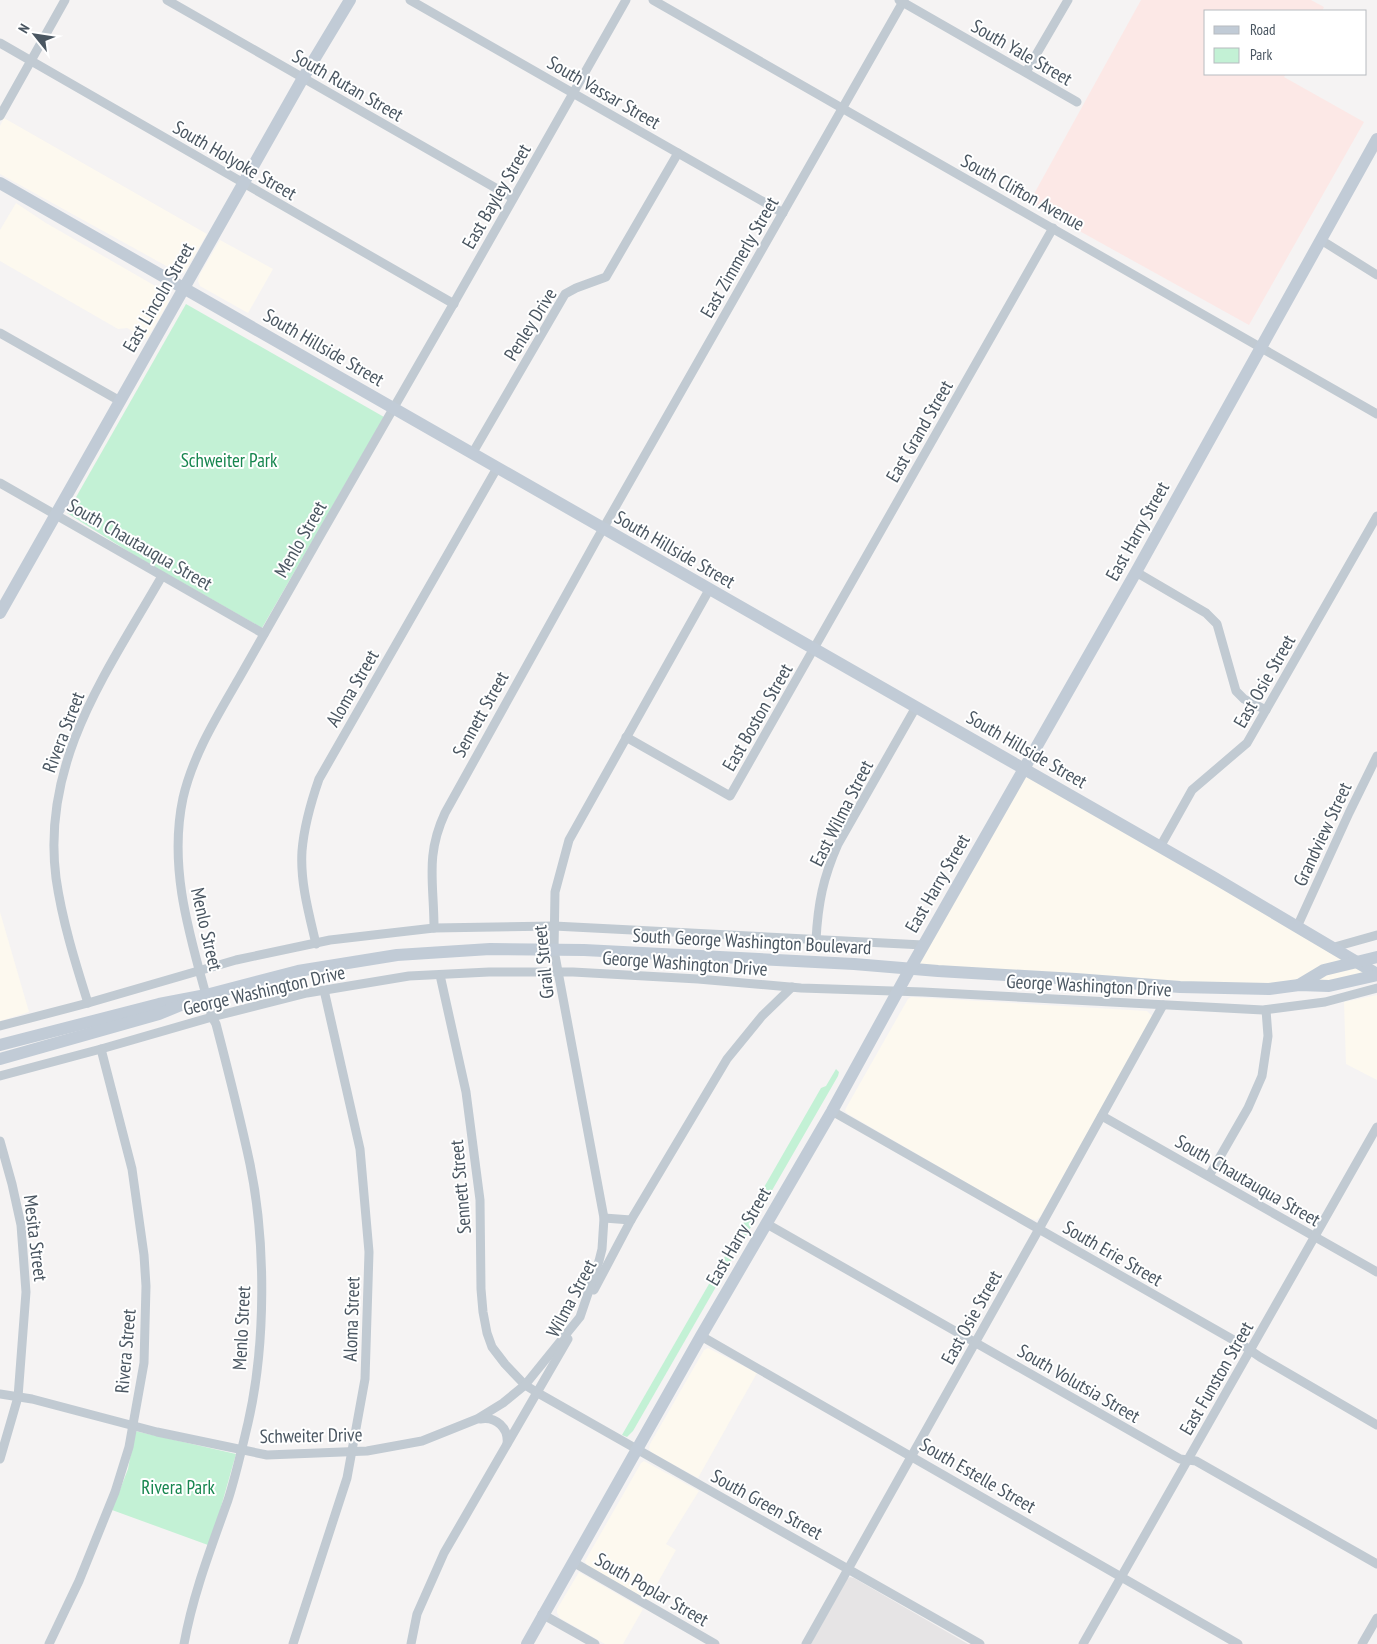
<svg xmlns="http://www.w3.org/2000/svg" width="1377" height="1644" font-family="'PT Sans Narrow',sans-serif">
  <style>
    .commercial { fill: #fdf9ef }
    .education { fill: #e6e4e5 }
    .medical { fill: #fce8e6 }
    .green { fill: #c3f1d5 }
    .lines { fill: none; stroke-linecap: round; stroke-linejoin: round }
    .street { stroke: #c1cad2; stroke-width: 9 }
    .secondary { stroke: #c1cbd6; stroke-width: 12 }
    .labels { text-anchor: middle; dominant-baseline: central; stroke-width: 4; stroke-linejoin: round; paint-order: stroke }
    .street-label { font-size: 19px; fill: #4a5661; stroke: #fff }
    .park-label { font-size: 19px; fill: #17864f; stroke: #fff }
  </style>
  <rect width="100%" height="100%" fill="#f5f3f3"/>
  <g class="commercial">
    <polygon points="4,118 207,234 186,270 183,273 179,273 0,174 0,126"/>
    <polygon points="16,203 46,223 164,291 169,301 147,339 127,328 118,329 0,261 0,230"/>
    <polygon points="220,240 273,269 248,313 200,286 198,281 200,274"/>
    <polygon points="1024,769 1377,974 1269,989 910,969"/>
    <polygon points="0,912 29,1012 0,1021"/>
    <polygon points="1377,995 1377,1080 1346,1064 1344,1002"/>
    <polygon points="911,997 1147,1011 1153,1017 1040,1217 1036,1220 1028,1218 848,1114 845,1111 846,1108 908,999"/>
    <polygon points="708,1348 757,1373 698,1478 651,1452 649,1449 650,1444 704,1350"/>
    <polygon points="644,1461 699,1491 666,1544 676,1550 648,1600 587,1566 585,1561 641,1463"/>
    <polygon points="579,1572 643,1609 623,1644 605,1644 560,1618 557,1613 557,1609"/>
  </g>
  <polygon class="education" points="850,1577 854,1578 968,1644 811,1644 847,1579"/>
  <polygon class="medical" points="1141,0 1311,0 1324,7 1322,11 1206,11 1206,74 1286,74 1284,77 1364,122 1249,325 1029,203"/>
  <g class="green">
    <polygon points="186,304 384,417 262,628 134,555 67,513"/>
    <polygon points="836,1069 839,1072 838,1076 744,1239 742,1242 732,1243 821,1088 826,1086"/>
    <polygon points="728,1251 733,1255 732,1259 633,1431 627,1437 622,1435"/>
    <polygon points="135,1431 236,1454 219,1514 208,1545 112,1510 128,1469"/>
  </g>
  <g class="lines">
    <g class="street">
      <polyline points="167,0 513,198"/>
      <polyline points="410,0 783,213"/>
      <polyline points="653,0 1377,414"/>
      <polyline points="899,0 1077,102"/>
      <polyline points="0,43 454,304"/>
      <polyline points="1026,72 1068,0"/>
      <polyline points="0,116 65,0"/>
      <polyline points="1321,240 1377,275"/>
      <polyline points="0,333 120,401"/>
      <polyline points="472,454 565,294 576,288 606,277 678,153"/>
      <polyline points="0,483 264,634"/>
      <polyline points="1136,572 1206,613 1217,624 1236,691 1244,699 1266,710"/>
      <polyline points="626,737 730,796 1053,228"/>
      <polyline points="1160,847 1192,790 1247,743 1377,516"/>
      <polyline points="1297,927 1349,813 1377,756"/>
      <path d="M434,928C434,883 425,856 445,813L596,541L904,0"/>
      <path d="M816,940C818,903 823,878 838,844L916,707"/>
      <path d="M316,944C309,914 300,882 302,851C304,826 311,802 319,779L497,468"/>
      <polyline points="1331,948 1377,935"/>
      <polyline points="440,975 466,1092 480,1200 481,1289 483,1312 487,1333 492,1347 505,1364 525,1385 538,1393 980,1644"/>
      <path d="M88,1003C75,962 62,920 56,878C41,761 107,672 162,576"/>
      <polyline points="0,1026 88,1003 236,960 330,940 434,928 554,926 923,945"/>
      <polyline points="0,1076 101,1049 212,1017 307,993 409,976 489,972 573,972 698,979 801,988 923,992 1263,1010 1325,1002 1377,988"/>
      <polyline points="832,1111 1244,1346 1260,1357 1377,1425"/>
      <polyline points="1102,1116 1377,1272"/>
      <polyline points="0,1141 12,1184 21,1225 26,1292 18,1397 0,1459"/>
      <polyline points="1209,1176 1248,1108 1262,1076 1268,1036 1266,1010"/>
      <polyline points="604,1218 631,1220"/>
      <polyline points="767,1224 1180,1459 1196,1461 1377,1564"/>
      <polyline points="594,1290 631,1220 727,1059 762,1016 792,987"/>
      <polyline points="701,1336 1238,1644"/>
      <polyline points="0,1394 32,1399 157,1432 267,1455 367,1451 422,1441 477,1419 503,1403 525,1385 580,1317 599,1261 602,1249 604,1218 554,950 555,892 569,840 709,590"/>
      <path d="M480,1419C496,1416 509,1428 507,1444"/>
      <polyline points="573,1562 715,1644"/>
      <polyline points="542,1614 595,1644"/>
      <polyline points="49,1644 79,1581 115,1492 129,1447 144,1363 146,1286 144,1255 132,1169 101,1049"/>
      <path d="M184,1644C193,1594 211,1548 228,1500C236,1475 242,1448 248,1423C266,1345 266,1242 250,1164C240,1117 228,1070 216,1024L212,1017C193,945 167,873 183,798C193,755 216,718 238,680C265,632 293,584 320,536C423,358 525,179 626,0"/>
      <polyline points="293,1644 347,1478 365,1379 369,1252 360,1149 324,990"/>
      <polyline points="411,1644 417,1614 444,1553 568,1339"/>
      <polyline points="806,1644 1039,1229 1163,1005"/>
      <polyline points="1083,1644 1377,1127"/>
      <polyline points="1362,1644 1377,1618"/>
    </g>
    <g class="secondary">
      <polyline points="0,183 1213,877 1377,974"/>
      <polyline points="0,613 303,78 350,0"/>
      <polyline points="1299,985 1324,970 1377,957"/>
      <polyline points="0,1045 159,1004 206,995 298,971 397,955 490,949 584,950 854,964 938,971 1076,979 1180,987 1269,989 1299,985 1329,986 1377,975"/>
      <polyline points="0,1059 159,1014 181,1005"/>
      <polyline points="527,1644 701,1336 832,1111 910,969 1136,572 1377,139"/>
    </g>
  </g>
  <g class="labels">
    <g class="street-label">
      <text transform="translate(1022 52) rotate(30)">South Yale Street</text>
      <text transform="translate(348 85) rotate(30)">South Rutan Street</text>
      <text transform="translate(604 92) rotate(30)">South Vassar Street</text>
      <text transform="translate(235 160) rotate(30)">South Holyoke Street</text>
      <text transform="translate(1023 192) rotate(29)">South Clifton Avenue</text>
      <text transform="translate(496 196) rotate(-60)">East Bayley Street</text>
      <text transform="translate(739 257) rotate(-60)">East Zimmerly Street</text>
      <text transform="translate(158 297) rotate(-60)">East Lincoln Street</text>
      <text transform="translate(530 324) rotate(-58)">Penley Drive</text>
      <text transform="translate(324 347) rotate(30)">South Hillside Street</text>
      <text transform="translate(919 431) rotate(-60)">East Grand Street</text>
      <text transform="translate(1137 531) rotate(-61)">East Harry Street</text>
      <text transform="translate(300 539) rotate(-60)">Menlo Street</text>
      <text transform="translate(140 544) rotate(30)">South Chautauqua Street</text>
      <text transform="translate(675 549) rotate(30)">South Hillside Street</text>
      <text transform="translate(1264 681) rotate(-60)">East Osie Street</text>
      <text transform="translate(352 688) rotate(-60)">Aloma Street</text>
      <text transform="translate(480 714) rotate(-61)">Sennett Street</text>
      <text transform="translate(757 717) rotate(-60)">East Boston Street</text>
      <text transform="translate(63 732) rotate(-69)">Rivera Street</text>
      <text transform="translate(1027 749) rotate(30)">South Hillside Street</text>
      <text transform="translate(841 813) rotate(-63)">East Wilma Street</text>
      <text transform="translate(1322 834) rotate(-65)">Grandview Street</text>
      <text transform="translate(937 883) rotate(-60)">East Harry Street</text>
      <text transform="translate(207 929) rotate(77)">Menlo Street</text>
      <text transform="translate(752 941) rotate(3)">South George Washington Boulevard</text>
      <text transform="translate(543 962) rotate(-96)">Grail Street</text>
      <text transform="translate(685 963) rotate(4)">George Washington Drive</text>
      <text transform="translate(1089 985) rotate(3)">George Washington Drive</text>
      <text transform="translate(264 990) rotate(-13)">George Washington Drive</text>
      <text transform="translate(1248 1180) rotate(30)">South Chautauqua Street</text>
      <text transform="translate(460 1187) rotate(-95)">Sennett Street</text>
      <text transform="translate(738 1236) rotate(-60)">East Harry Street</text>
      <text transform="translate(36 1238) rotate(83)">Mesita Street</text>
      <text transform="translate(1113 1253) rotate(30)">South Erie Street</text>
      <text transform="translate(571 1298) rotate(-62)">Wilma Street</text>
      <text transform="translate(971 1317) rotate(-61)">East Osie Street</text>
      <text transform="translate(351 1319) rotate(-88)">Aloma Street</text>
      <text transform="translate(241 1328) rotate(-87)">Menlo Street</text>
      <text transform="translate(125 1351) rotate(-85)">Rivera Street</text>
      <text transform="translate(1216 1378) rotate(-60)">East Funston Street</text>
      <text transform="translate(1079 1383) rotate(30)">South Volutsia Street</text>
      <text transform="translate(311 1435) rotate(-1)">Schweiter Drive</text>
      <text transform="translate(978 1475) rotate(30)">South Estelle Street</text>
      <text transform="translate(767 1504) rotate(29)">South Green Street</text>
      <text transform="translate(652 1589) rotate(30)">South Poplar Street</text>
    </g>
    <g class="park-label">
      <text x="229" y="460">Schweiter Park</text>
      <text x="178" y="1487">Rivera Park</text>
    </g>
  </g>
  <rect x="1204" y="10" width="162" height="65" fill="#ffffff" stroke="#b7bbc0"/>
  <rect x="1214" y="26" width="25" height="8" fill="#c1cbd6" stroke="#b7bbc0"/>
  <text x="1250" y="35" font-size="15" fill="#4a5661">Road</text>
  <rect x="1214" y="48" width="25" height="15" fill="#c3f1d5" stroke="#b7bbc0"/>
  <text x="1250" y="60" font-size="15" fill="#4a5661">Park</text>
  <g transform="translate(35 35) rotate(300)" stroke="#ffffff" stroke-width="4" paint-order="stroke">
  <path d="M0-4L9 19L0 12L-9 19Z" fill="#4a5661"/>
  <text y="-8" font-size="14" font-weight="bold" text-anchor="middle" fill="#4a5661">N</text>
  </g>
</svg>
